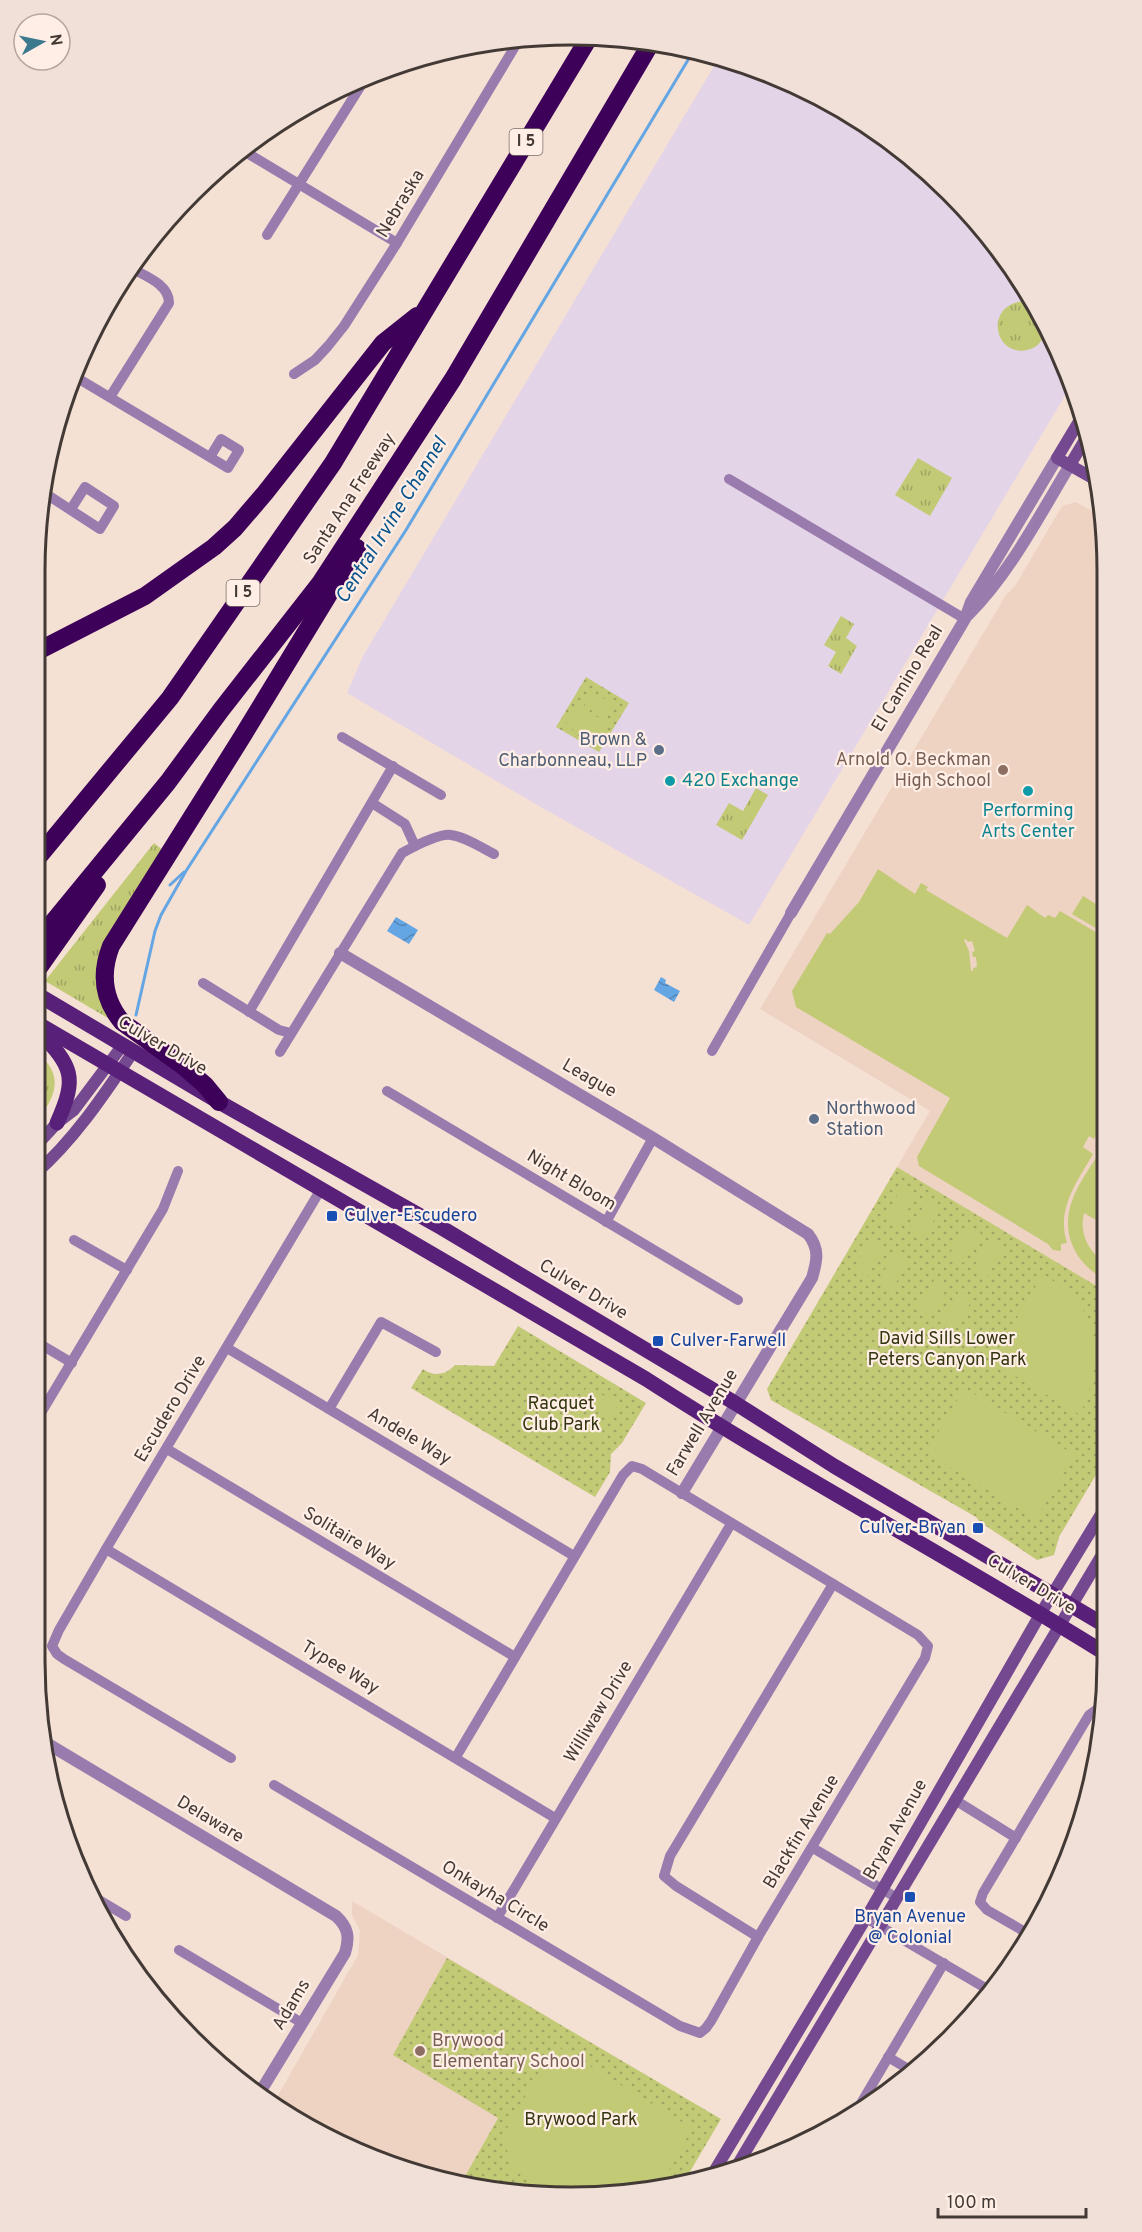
<svg xmlns="http://www.w3.org/2000/svg" width="1142" height="2232" font-family="Overpass,sans-serif">
  <style>
    .commercial { fill: #e4d4e7 }
    .built { fill: #eed2c2 }
    .grass { fill: url(#grass-tufts) }
    .park { fill: url(#park-dots) }
    .pitch { fill: #c2ca76; fill-rule: evenodd }
    .water { fill: url(#water-waves) }
    .lines { fill: none; stroke-linecap: round; stroke-linejoin: round }
    .stream { stroke: #64a5e3; stroke-width: 3 }
    .minor { stroke: #997cad; stroke-width: 10 }
    .tertiary { stroke: #997cad; stroke-width: 12 }
    .secondary { stroke: #744990; stroke-width: 12 }
    .primary { stroke: #592079; stroke-width: 15 }
    .motorway { stroke: #3e0159; stroke-width: 18 }
    .service-dot { fill: #5c6f8a; stroke: #ffeee5; stroke-width: 2 }
    .education-dot { fill: #8d6e63; stroke: #ffeee5; stroke-width: 2 }
    .culture-dot { fill: #0f9aa8; stroke: #ffeee5; stroke-width: 2 }
    .transit-dot { fill: #1a4fb4; stroke: #ffeee5; stroke-width: 2 }
    .labels { text-anchor: middle; dominant-baseline: central; stroke-width: 4.5; stroke-linejoin: round; paint-order: stroke }
    .shield { fill: #ffeee5; stroke: #7b706a; stroke-width: 1.5 }
    .shield-label { font-size: 16px; font-weight: bold; fill: #433a36 }
    .street-label { font-size: 18px; fill: #433a36; stroke: #ffeee5 }
    .service-label { font-size: 18px; fill: #4e5e75; stroke: #ffeee5; text-anchor: end }
    .education-label { font-size: 18px; fill: #785e54; stroke: #ffeee5; text-anchor: end }
    .culture-label { font-size: 18px; fill: #0d838f; stroke: #ffeee5; text-anchor: start }
    .transit-label { font-size: 18px; fill: #164399; stroke: #ffeee5; text-anchor: start }
    .park-label { font-size: 18px; fill: #32350f; stroke: #ffeee5 }
    .water-label { font-size: 20px; font-style: italic; fill: #08548d; stroke: #ffeee5 }
    .rim { fill: none; stroke: #433a36; stroke-width: 3 }
  </style>
  <defs>
    <pattern id="grass-tufts" width="24" height="20" patternUnits="userSpaceOnUse" patternTransform="scale(1.5)"><rect width="24" height="20" fill="#c2ca76"/><path d="M3 7l-1-3M5 7V3M7 7l1-3M15 17l-1-3M17 17v-4M19 17l1-3" fill="none" stroke="#9fa562"/></pattern>
    <pattern id="park-dots" width="8" height="8" patternUnits="userSpaceOnUse" patternTransform="scale(1.5)"><rect width="8" height="8" fill="#c2ca76"/><path d="M2 2h.1M6 6h.1" fill="none" stroke="#9fa562" stroke-width="1.8" stroke-linecap="round"/></pattern>
    <pattern id="water-waves" width="16" height="10" patternUnits="userSpaceOnUse" patternTransform="scale(1.5)"><rect width="16" height="10" fill="#64a5e3"/><path d="M0 5q4-4 8 0t8 0" fill="none" stroke="#5487b9"/></pattern>
  </defs>
  <rect width="100%" height="100%" fill="#f5e0d4"/>
  <polygon class="commercial" points="720,56 808,90 898,146 997,245 1067,366 1072,384 749,925 539,806 347,693 363,656"/>
  <g class="built">
    <polygon points="1076,502 1103,517 1105,1291 897,1167 930,1111 760,1009 1006,595 1015,586 1062,506"/>
    <polygon points="352,1901 553,2020 460,2185 365,2157 272,2106 358,1955 360,1931 352,1915"/>
  </g>
  <g class="grass">
    <path d="M1025,301L1030,303L1046,330C1043,340 1038,348 1027,350C993,357 984,303 1025,301Z"/>
    <polygon points="918,458 952,478 930,516 895,495"/>
    <polygon points="841,616 854,624 846,638 857,646 841,674 828,666 836,652 824,645"/>
    <polygon points="756,788 768,795 742,840 716,825 729,803 743,811"/>
    <polygon points="154,843 164,851 110,936 111,1020 45,981"/>
    <path d="M35,1052C66,1073 56,1099 35,1122Z"/>
  </g>
  <g class="park">
    <polygon points="586,677 629,703 599,752 556,727"/>
    <polygon points="897,1167 1105,1291 1106,1458 1059,1537 1054,1555 1037,1560 980,1522 976,1517 771,1400 767,1389"/>
    <path d="M518,1326L646,1403L622,1443L611,1454L610,1472L595,1497L411,1388L423,1369C434,1377 446,1375 455,1365L494,1366Z"/>
    <polygon points="447,1958 721,2119 685,2180 641,2193 466,2187 460,2185 498,2118 393,2055"/>
  </g>
  <g class="pitch">
    <polygon points="593,692 612,704 604,718 584,706"/>
    <polygon points="577,705 608,723 597,743 565,725"/>
    <path d="M878,869L915,894L921,883L928,887L926,890L1007,938L1027,905L1045,918L1048,915L1055,918L1060,911L1104,937L1105,1120L1094,1139L1089,1136L1083,1147L1093,1154C1077,1182 1056,1209 1067,1243L1061,1244V1251L1053,1250L1048,1244L919,1166L917,1157L950,1098L796,1007L792,991L827,933L830,934L859,902ZM966,939L968,942L972,941L975,951L972,952L973,957H976L977,967L973,968V971H971L969,951L964,940Z"/>
    <polygon points="1083,896 1104,909 1104,926 1101,931 1072,914"/>
    <path d="M1105,1144V1225L1084,1213C1079,1233 1088,1251 1105,1263V1279C1076,1265 1060,1233 1072,1201C1079,1181 1094,1162 1105,1144Z"/>
    <polygon points="903,1186 917,1194 899,1225 885,1216"/>
    <polygon points="927,1200 941,1208 923,1239 909,1230"/>
    <polygon points="967,1224 981,1233 963,1263 949,1255"/>
    <polygon points="871,1238 885,1247 867,1277 853,1269"/>
    <polygon points="991,1238 1005,1247 987,1277 973,1268"/>
    <polygon points="895,1252 909,1261 891,1291 877,1283"/>
    <path d="M1043,1274C1103,1312 1107,1353 1080,1415L997,1365L994,1356Z"/>
    <polygon points="936,1277 949,1285 931,1315 917,1307"/>
    <polygon points="959,1291 973,1299 955,1329 941,1321"/>
    <polygon points="587,1386 618,1404 610,1419 579,1400"/>
    <polygon points="964,1388 1075,1455 1036,1519 926,1453"/>
    <polygon points="574,1410 604,1428 596,1442 565,1424"/>
    <polygon points="555,2045 692,2128 660,2187 641,2193 550,2190 512,2170 503,2135"/>
  </g>
  <g class="water">
    <polygon points="396,917 418,930 409,944 387,931"/>
    <polygon points="661,977 666,980 665,983 680,991 674,1002 654,990"/>
  </g>
  <g class="lines">
    <g class="stream">
      <polyline points="170,885 184,872"/>
      <polyline points="136,1015 155,931 161,915 186,871 406,530 694,50"/>
    </g>
    <g class="minor">
      <polyline points="242,150 397,243"/>
      <polyline points="267,235 360,87"/>
      <polyline points="294,374 315,360 328,346 344,326 397,243 520,38"/>
      <polyline points="74,376 228,468 239,450 221,439 210,457"/>
      <path d="M110,397L169,303C169,284 145,276 131,268"/>
      <polyline points="729,479 965,619"/>
      <polyline points="43,492 100,529 114,506 85,487 71,509"/>
      <polyline points="342,737 441,795"/>
      <polyline points="372,803 405,824 415,846"/>
      <polyline points="203,983 279,1030 291,1033"/>
      <polyline points="249,1012 393,766"/>
      <polyline points="712,1051 791,913"/>
      <path d="M280,1052L402,853C413,847 439,833 451,835C466,837 480,847 494,854"/>
      <polyline points="387,1091 738,1300"/>
      <polyline points="606,1222 653,1138"/>
      <polyline points="74,1240 127,1270"/>
      <polyline points="35,1341 72,1363"/>
      <polyline points="227,1348 574,1556"/>
      <polyline points="329,1409 381,1322 436,1352"/>
      <polyline points="35,1423 163,1209 178,1171"/>
      <polyline points="167,1449 515,1657"/>
      <polyline points="106,1549 555,1818"/>
      <polyline points="231,1758 64,1659 57,1654 52,1646 59,1630 106,1549 321,1189"/>
      <polyline points="274,1785 680,2026 700,2033 706,2028 711,2021 758,1937 925,1658 928,1646 918,1635 642,1469 632,1466 623,1475 456,1757"/>
      <polyline points="955,1800 1016,1838"/>
      <polyline points="813,1848 897,1898"/>
      <polyline points="99,1900 126,1916"/>
      <polyline points="497,1918 731,1524"/>
      <polyline points="866,1918 987,1989"/>
      <polyline points="1027,1933 987,1910 980,1902 983,1893 1089,1715 1096,1710 1104,1711"/>
      <polyline points="758,1937 676,1886 664,1876 670,1856 833,1584"/>
      <polyline points="179,1950 302,2023"/>
      <polyline points="888,2057 910,2070"/>
      <polyline points="860,2105 944,1963"/>
    </g>
    <g class="tertiary">
      <path d="M968,615C1010,573 1039,516 1070,465"/>
      <polyline points="791,913 965,619 971,602 1057,458"/>
      <path d="M340,953L653,1138L808,1234C820,1249 817,1261 812,1278L682,1493"/>
      <path d="M48,1744L336,1916C348,1927 350,1937 345,1953L259,2094"/>
    </g>
    <g class="secondary">
      <polyline points="1081,418 1057,458 1098,481"/>
      <polyline points="1070,465 1086,438"/>
      <polyline points="35,1147 57,1123 74,1110 122,1046"/>
      <path d="M35,1174C74,1140 104,1095 133,1052"/>
      <polyline points="738,2164 1106,1548"/>
      <polyline points="715,2170 866,1918 1041,1613 1106,1506"/>
    </g>
    <g class="primary">
      <polyline points="35,993 219,1102 442,1228 735,1403 834,1466 1106,1626"/>
      <path d="M35,1022L646,1379C796,1476 954,1559 1106,1654"/>
      <path d="M37,1028C71,1067 79,1074 57,1123"/>
    </g>
    <g class="motorway">
      <polyline points="36,652 145,596 214,547 235,528 265,493 383,343 417,316"/>
      <polyline points="35,861 170,698 333,463 590,36"/>
      <polyline points="35,944 168,782 221,710 321,582 453,379 651,43"/>
      <polyline points="35,973 97,885"/>
      <path d="M219,1102L205,1085L183,1066L122,1022C103,999 100,974 111,946L242,737L357,548"/>
    </g>
  </g>
  <g class="service-dot">
    <circle cx="659" cy="750" r="6"/>
    <circle cx="814" cy="1119" r="6"/>
  </g>
  <g class="education-dot">
    <circle cx="1003" cy="770" r="6"/>
    <circle cx="420" cy="2051" r="6"/>
  </g>
  <g class="culture-dot">
    <circle cx="670" cy="781" r="6"/>
    <circle cx="1028" cy="791" r="6"/>
  </g>
  <g class="transit-dot">
    <rect x="326" y="1210" width="12" height="12" rx="3"/>
    <rect x="652" y="1335" width="12" height="12" rx="3"/>
    <rect x="972" y="1522" width="12" height="12" rx="3"/>
    <rect x="904" y="1891" width="12" height="12" rx="3"/>
  </g>
  <g class="labels">
    <g class="shield">
      <rect x="509.5" y="129" width="33" height="26" rx="4.5"/>
      <rect x="226.5" y="580" width="33" height="26" rx="4.5"/>
    </g>
    <g class="shield-label">
      <text x="526" y="142">I 5</text>
      <text x="243" y="593">I 5</text>
    </g>
    <g class="street-label">
      <text transform="translate(401 204) rotate(-59)">Nebraska</text>
      <text transform="translate(350 499) rotate(-57)">Santa Ana Freeway</text>
      <text transform="translate(908 679) rotate(-59)">El Camino Real</text>
      <text transform="translate(162 1046) rotate(30)">Culver Drive</text>
      <text transform="translate(589 1079) rotate(30)">League</text>
      <text transform="translate(571 1181) rotate(31)">Night Bloom</text>
      <text transform="translate(583 1290) rotate(31)">Culver Drive</text>
      <text transform="translate(171 1409) rotate(-59)">Escudero Drive</text>
      <text transform="translate(703 1423) rotate(-59)">Farwell Avenue</text>
      <text transform="translate(409 1437) rotate(31)">Andele Way</text>
      <text transform="translate(349 1539) rotate(31)">Solitaire Way</text>
      <text transform="translate(1031 1585) rotate(31)">Culver Drive</text>
      <text transform="translate(340 1668) rotate(31)">Typee Way</text>
      <text transform="translate(599 1712) rotate(-59)">Williwaw Drive</text>
      <text transform="translate(210 1820) rotate(31)">Delaware</text>
      <text transform="translate(896 1830) rotate(-61)">Bryan Avenue</text>
      <text transform="translate(802 1832) rotate(-59)">Blackfin Avenue</text>
      <text transform="translate(495 1897) rotate(31)">Onkayha Circle</text>
      <text transform="translate(292 2005) rotate(-59)">Adams</text>
    </g>
    <g class="service-label">
      <text x="647" y="740">Brown &amp;<tspan x="647" dy="21">Charbonneau, LLP</tspan></text>
      <text x="826" y="1109" text-anchor="start">Northwood<tspan x="826" dy="21">Station</tspan></text>
    </g>
    <g class="education-label">
      <text x="991" y="760">Arnold O. Beckman<tspan x="991" dy="21">High School</tspan></text>
      <text x="432" y="2041" text-anchor="start">Brywood<tspan x="432" dy="21">Elementary School</tspan></text>
    </g>
    <g class="culture-label">
      <text x="682" y="781">420 Exchange</text>
      <text x="1028" y="811" text-anchor="middle">Performing<tspan x="1028" dy="21">Arts Center</tspan></text>
    </g>
    <g class="transit-label">
      <text x="344" y="1216">Culver-Escudero</text>
      <text x="670" y="1341">Culver-Farwell</text>
      <text x="966" y="1528" text-anchor="end">Culver-Bryan</text>
      <text x="910" y="1917" text-anchor="middle">Bryan Avenue<tspan x="910" dy="21">@ Colonial</tspan></text>
    </g>
    <g class="park-label">
      <text x="947" y="1339">David Sills Lower<tspan x="947" dy="21">Peters Canyon Park</tspan></text>
      <text x="561" y="1404">Racquet<tspan x="561" dy="21">Club Park</tspan></text>
      <text x="581" y="2120">Brywood Park</text>
    </g>
    <g class="water-label">
      <text transform="translate(392 521) rotate(-58)">Central Irvine Channel</text>
    </g>
  </g>
  <path d="M0 0H1142V2232H0ZM571 45H571A526 526 0 0 1 1097 571V1661A526 526 0 0 1 571 2187H571A526 526 0 0 1 45 1661V571A526 526 0 0 1 571 45Z" fill="#f0e0d7" fill-rule="evenodd"/>
  <path class="rim" d="M571 45H571A526 526 0 0 1 1097 571V1661A526 526 0 0 1 571 2187H571A526 526 0 0 1 45 1661V571A526 526 0 0 1 571 45Z"/>
  <g transform="translate(42 42) rotate(81)"><circle r="28" fill="#ffeee5" stroke="#b4a69f" stroke-width="1.5"/>
  <path d="M0-4.5L10 22L0 15L-10 22Z" fill="#3b798f"/>
  <text y="-9" font-size="16" font-weight="bold" text-anchor="middle" fill="#433a36">N</text>
  </g>
  <path d="M938 2208v9h148v-9" fill="none" stroke="#433a36" stroke-width="3"/>
  <text x="947" y="2208" font-size="18" fill="#433a36" stroke="#ffeee5" stroke-width="4.5" paint-order="stroke">100 m</text>
</svg>
